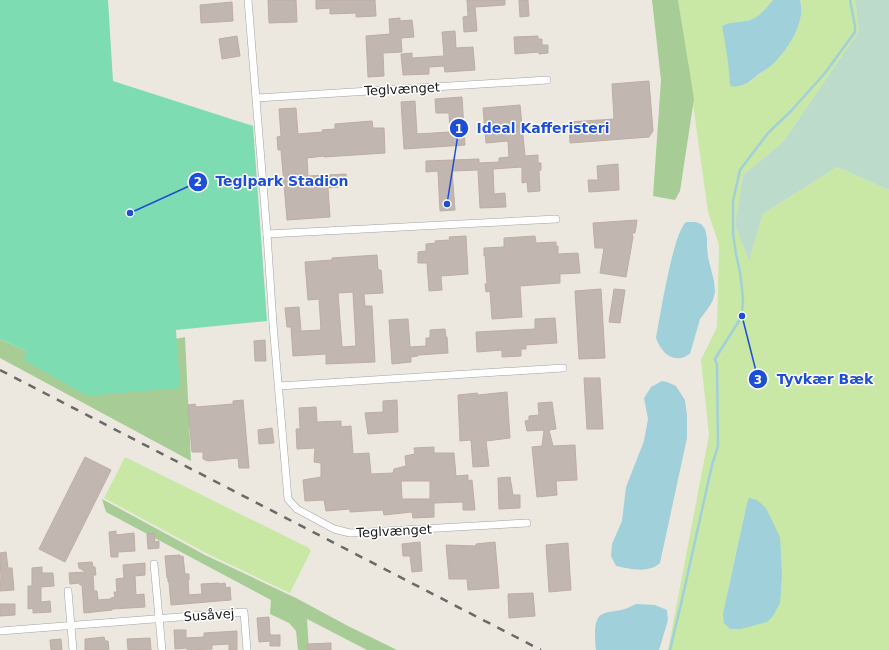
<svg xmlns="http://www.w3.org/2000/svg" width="889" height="650" font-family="'DejaVu Sans',sans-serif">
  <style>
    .grass { fill: #c9e7a5; fill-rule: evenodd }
    .forest { fill: #a8cc95 }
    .wetland { fill: #bddbcb }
    .pitch { fill: #7ddcb2 }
    .water { fill: #a0d0da }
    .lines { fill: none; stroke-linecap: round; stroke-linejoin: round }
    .stream { stroke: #a0d0da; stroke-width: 2.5 }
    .building { fill: #c1b7b0; stroke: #beada3; fill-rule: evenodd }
    .street-casing { stroke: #a2a2a2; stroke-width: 8 }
    .street { stroke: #fff; stroke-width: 7 }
    .rail { stroke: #696969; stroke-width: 2.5; stroke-dasharray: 8 8; stroke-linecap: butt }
    .labels { text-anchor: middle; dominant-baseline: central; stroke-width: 3; stroke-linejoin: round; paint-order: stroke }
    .street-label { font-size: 13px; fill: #1b1b1b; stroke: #fff }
    .leader { fill: none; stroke: #1d4ed8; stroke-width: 1.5 }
    .callout-dot { fill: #1d4ed8; stroke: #fff; stroke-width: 1.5 }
    .mark-label { font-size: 12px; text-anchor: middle; font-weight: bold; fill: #fff }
    .callout-label { font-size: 14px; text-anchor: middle; font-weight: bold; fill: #1d4ed8; stroke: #fff; stroke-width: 3; stroke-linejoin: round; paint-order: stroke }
  </style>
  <rect width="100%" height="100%" fill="#ece8e0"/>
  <g class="grass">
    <path d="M678,0H773C765,9 758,19 746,21C736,23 731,21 722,26L727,48L729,66L750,82C758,75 769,68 776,61C790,46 806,20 800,0H855L859,31L783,142L743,175L735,225L749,260L763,214L837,167L889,190V650H668L709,435L701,360L717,327L719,245L708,212L689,75ZM750,498L723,614L747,503Z"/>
    <polygon points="125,457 309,548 311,551 290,593 208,554 104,498"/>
  </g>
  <g class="forest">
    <polygon points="652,0 678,0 694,99 680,191 675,200 653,196 661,80"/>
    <polygon points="185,337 191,461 0,358 0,339 26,351 170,340"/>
    <polygon points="102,499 205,555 296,598 348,626 397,650 367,650 307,619 309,650 298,650 296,631 289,623 270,614 271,600 106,512"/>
  </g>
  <polygon class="wetland" points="855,0 889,0 889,190 837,167 763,214 749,261 735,225 743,175 783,142 859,31"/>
  <polygon class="pitch" points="0,0 108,0 113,81 253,126 267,321 176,330 180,388 87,396 24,360 26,351 0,339"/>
  <g class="water">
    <path d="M773,0H800C806,21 790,46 776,61C772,66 765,70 759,74C750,82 742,88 730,86C729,65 726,47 722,26C731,21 736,23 746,21C758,19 765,9 773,0Z"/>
    <path d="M686,222H696L701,224L705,229L707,238V247L708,257L714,281L715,292L713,300L709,307L700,319L690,354C687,355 684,358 681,358C668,360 660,349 656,338C660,317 673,233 686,222Z"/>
    <path d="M662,381L667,382L676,386L685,400L687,415V438L660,563C657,565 654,568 651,568C641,572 626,568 616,566L611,556L612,544L622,521L626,487L644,441L648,419L644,398L651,387Z"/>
    <polygon points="749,498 757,500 766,508 780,537 782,575 780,603 773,616 767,622 741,629 730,629 724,623 723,614 747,503"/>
    <path d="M636,604L655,605L667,610L668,620L659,650H596C595,643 595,638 595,631C596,611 605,613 621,610C626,609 631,606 636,604Z"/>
  </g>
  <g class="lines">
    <polyline class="stream" points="670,650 681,604 712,465 718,446 717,365 715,359 742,316 743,298 740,272 736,254 733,233 733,201 740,170 768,133 791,111 825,73 855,32 855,26 850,0"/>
  </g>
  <g class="building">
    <polygon points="268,0 296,0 297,22 269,23"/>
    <polygon points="316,0 375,0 376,16 356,17 356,13 330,14 330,8 316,9"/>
    <polygon points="467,0 505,0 505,5 475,7 477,31 464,32 463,17 468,16"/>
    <polygon points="519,0 528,0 529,16 520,17"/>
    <polygon points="232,2 233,21 201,23 200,5"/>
    <polygon points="400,18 400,21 412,20 414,37 401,38 402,52 383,53 384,76 368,77 366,36 390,34 389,19"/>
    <polygon points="455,31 456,48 473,47 475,70 445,72 444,66 429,67 429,74 403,75 401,54 412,53 412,58 444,56 442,32"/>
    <polygon points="237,36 240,56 222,59 219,39"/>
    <polygon points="538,36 538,39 542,39 542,45 548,45 548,53 539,54 539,52 515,54 514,37"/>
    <polygon points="649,81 653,131 649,137 570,143 569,122 614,119 612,84"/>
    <polygon points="462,97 465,145 404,149 401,102 415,101 417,134 450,132 449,113 436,113 435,99"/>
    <polygon points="520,105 525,156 538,155 538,163 541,163 541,170 539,171 540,191 528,192 527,182 522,183 522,167 493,169 494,194 505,193 506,207 480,208 478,170 452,171 455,210 440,211 438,171 426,172 426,161 479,159 479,163 499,162 499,158 509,157 508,141 486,143 483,108"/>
    <polygon points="296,108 298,134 323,132 322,130 335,129 335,124 372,121 373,128 384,128 385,153 324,157 324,156 307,158 308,176 346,174 347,186 328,188 330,217 287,220 281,150 278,150 277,137 281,136 279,109"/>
    <polygon points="618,164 619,190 589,192 588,180 598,180 597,166"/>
    <polygon points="637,220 635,233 632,233 633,237 626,277 600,273 604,248 595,248 593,223"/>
    <polygon points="466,236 468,274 441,276 442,290 429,291 427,263 418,263 418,252 426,251 426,244 436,243 435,241 450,240 449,237"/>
    <polygon points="535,236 536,243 556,242 556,246 558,246 558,254 578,253 580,273 560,274 560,283 520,286 522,317 492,319 490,291 486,292 485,284 487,284 485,255 484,256 484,248 504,247 504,238"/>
    <path d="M377,255L378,270H381L383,293L364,294L365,306H372L375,362L326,364V354L293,356L291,327H287L285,308L299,307L301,331L321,330L319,299L308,300L305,262L332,260V258ZM353,292L356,346L342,347L338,293Z"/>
    <polygon points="601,289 605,358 579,359 575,291"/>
    <polygon points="614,289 625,290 620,323 609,322"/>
    <polygon points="555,318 557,343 526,345 526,349 521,349 521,356 502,357 502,350 477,352 476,332 535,329 535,319"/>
    <polygon points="408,319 410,347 426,346 426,338 430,338 430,330 445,329 446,337 447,337 448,353 418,355 418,356 411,357 411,362 392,364 389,320"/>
    <polygon points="265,340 266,361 255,361 254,341"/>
    <polygon points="584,378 600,378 603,429 587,429"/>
    <polygon points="507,392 510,438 486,441 489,466 473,467 471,440 460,441 458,395 477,393 478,395"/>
    <polygon points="243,400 249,468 239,468 238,458 208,461 203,459 203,452 192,452 188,405 195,404 196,407 233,404 233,401"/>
    <polygon points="397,400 398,432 368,434 365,413 383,412 383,401"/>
    <polygon points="552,402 556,429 549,430 553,446 575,445 577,480 556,481 557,495 537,497 532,447 542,446 544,430 527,431 525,421 529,420 529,416 539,415 538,403"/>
    <path d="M316,407L317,422L341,421V427L351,426L353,454L369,453L371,474L393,473L394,469L406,466L405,456L415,454L414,448L434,447V453H454L456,476L468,475V481L472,480L475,510H463V502L434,503V517L413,518L412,512L384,515L383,510L350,512V509L326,511L324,500L305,501L303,480L321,477V463L314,462L315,448L297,449L296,429H300L299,408ZM401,481H430V499H402Z"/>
    <polygon points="272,428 274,443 259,444 258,430"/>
    <polygon points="85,457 111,470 65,562 39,549"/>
    <polygon points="510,477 513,495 520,495 520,508 499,509 498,478"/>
    <polygon points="116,531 116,535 134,533 135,551 118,552 118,557 111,557 109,532"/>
    <polygon points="154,533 155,542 159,541 159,548 148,549 147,534"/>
    <polygon points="420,542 422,571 412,572 410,556 403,556 402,544"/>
    <polygon points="495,542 499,588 468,590 467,579 449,579 446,545 476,546 476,544"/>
    <polygon points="568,543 571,590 549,592 546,545"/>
    <polygon points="6,552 8,568 12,568 14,590 0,591 0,580 1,580 0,553"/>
    <polygon points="180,555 180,557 183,556 185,574 189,574 189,580 188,580 189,595 202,594 201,584 219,583 219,584 225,583 226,588 230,587 231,600 171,605 169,582 168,582 168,578 167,578 165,556"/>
    <polygon points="92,562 93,567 95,567 96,575 93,575 94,591 97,591 98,600 111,599 111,598 115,597 114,592 117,592 116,579 124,578 123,565 145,563 145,575 135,576 136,595 144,594 145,607 112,609 112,610 84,613 82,585 80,585 79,583 70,584 69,573 86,572 79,568 78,563"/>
    <polygon points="42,567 42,573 53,573 54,586 41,587 41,602 50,601 51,612 33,613 33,608 28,609 28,586 32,586 32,568"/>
    <polygon points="533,593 535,616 509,618 508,594"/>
    <polygon points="0,604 15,604 15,615 0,616"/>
    <polygon points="269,617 270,635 280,635 280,646 270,646 270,641 259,642 257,618"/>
    <polygon points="174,630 186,630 186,638 204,637 204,633 237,631 237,650 229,650 229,644 212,645 212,649 187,650 187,648 175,649"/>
    <polygon points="104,637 105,641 108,641 109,650 85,650 85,639"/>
    <polygon points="150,638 151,650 128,650 127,639"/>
    <polygon points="61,639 62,650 51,650 50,640"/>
    <polygon points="331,643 331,650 307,650 307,644"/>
  </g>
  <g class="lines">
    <defs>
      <g id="street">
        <polyline points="248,0 267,234 273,324 288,499 297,509 334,529 350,533 527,523"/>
        <polyline points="257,98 547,80"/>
        <polyline points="267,234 556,219"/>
        <polyline points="279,386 563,368"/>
        <polyline points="154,564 162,650"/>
        <polyline points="68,591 73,650"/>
        <polyline points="0,631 244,612 247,650"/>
      </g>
    </defs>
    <use href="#street" class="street-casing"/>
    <use href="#street" class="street"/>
    <polyline class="rail" points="0,370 541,650"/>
  </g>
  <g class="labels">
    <g class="street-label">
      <text transform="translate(402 89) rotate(-3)">Teglvænget</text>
      <text transform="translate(394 531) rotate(-3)">Teglvænget</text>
      <text transform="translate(209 615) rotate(-4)">Susåvej</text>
    </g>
  </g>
  <path class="leader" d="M447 204L459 128M130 213L198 182M742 316L758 379"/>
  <g class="callout-dot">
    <circle cx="447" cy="204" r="4"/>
    <circle cx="130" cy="213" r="4"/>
    <circle cx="742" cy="316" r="4"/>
    <circle cx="459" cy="128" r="10"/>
    <circle cx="198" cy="182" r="10"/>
    <circle cx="758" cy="379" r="10"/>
  </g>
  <g class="mark-label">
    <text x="459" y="133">1</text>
    <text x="198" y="186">2</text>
    <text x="758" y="384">3</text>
  </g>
  <g class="callout-label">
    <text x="543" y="133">Ideal Kafferisteri</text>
    <text x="282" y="186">Teglpark Stadion</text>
    <text x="825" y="384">Tyvkær Bæk</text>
  </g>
</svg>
